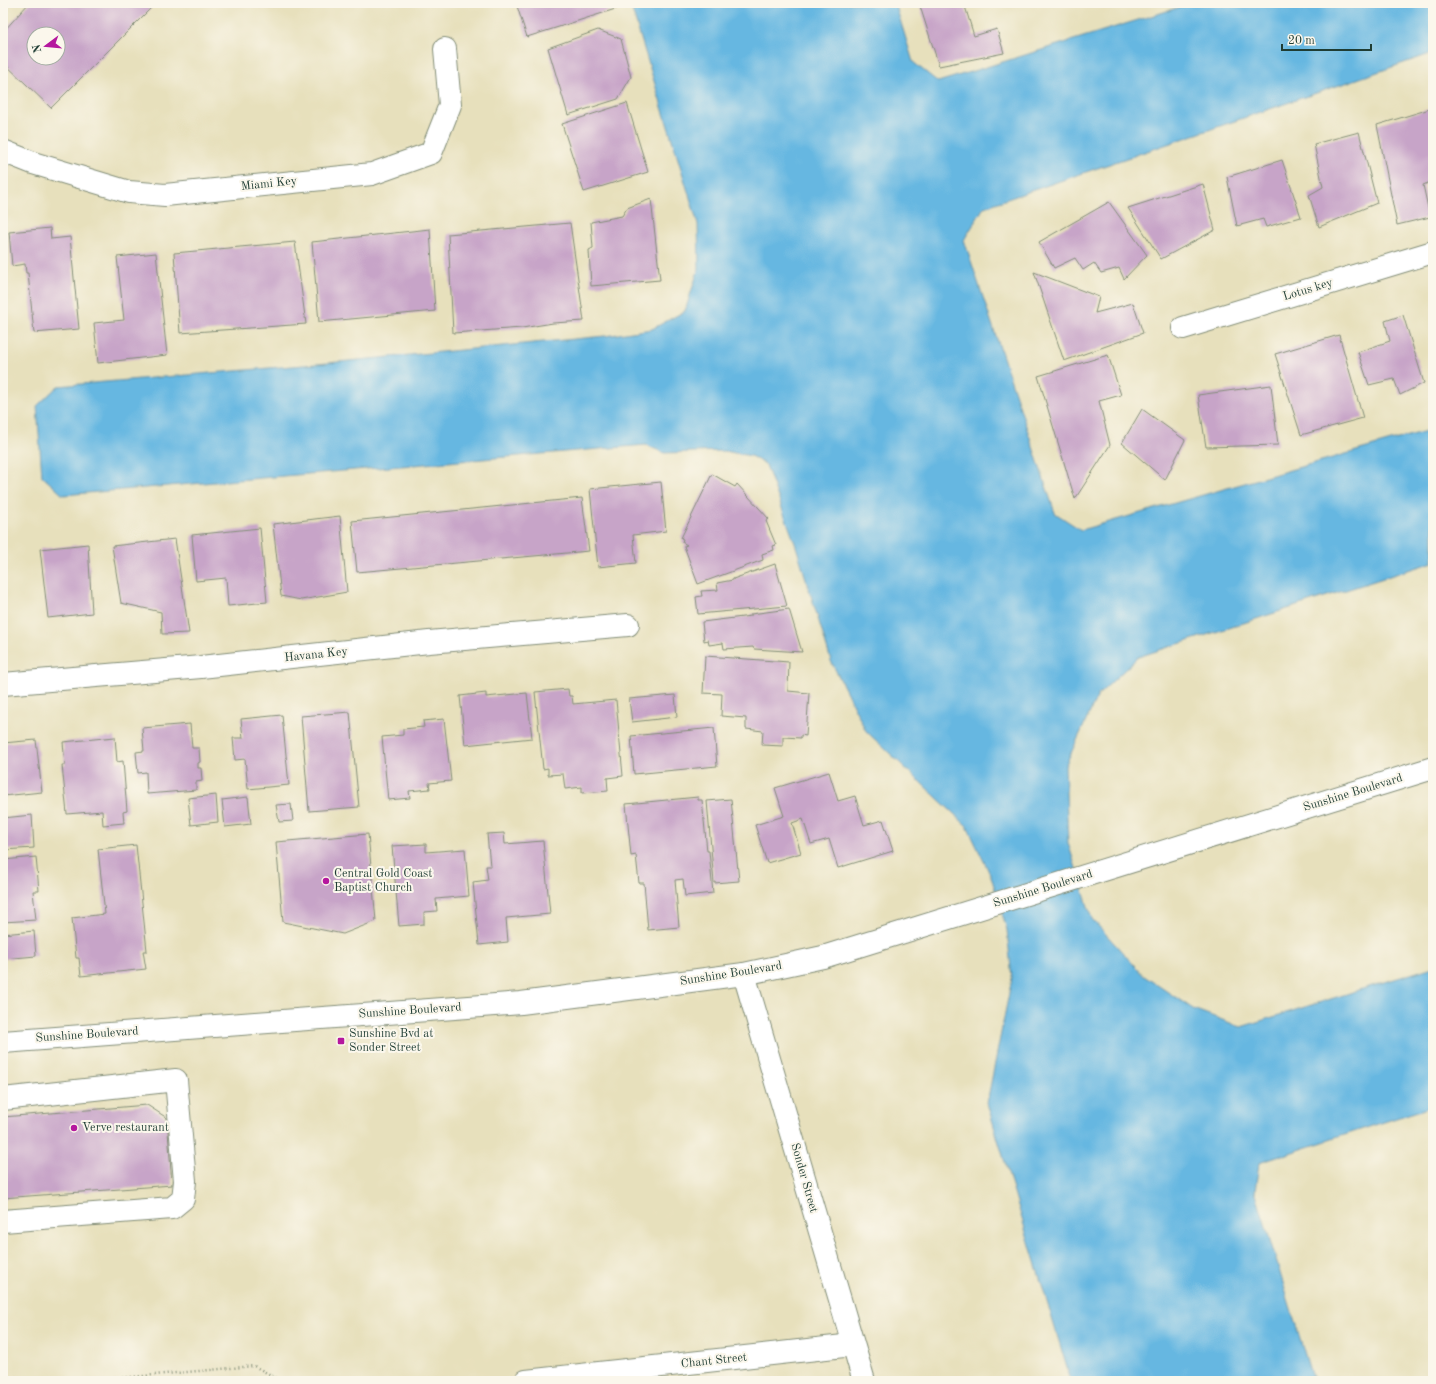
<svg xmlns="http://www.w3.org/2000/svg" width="1436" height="1384" font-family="'Old Standard TT',serif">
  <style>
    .water { fill: #66b7e1; stroke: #427a8a }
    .building { fill: #c7a4c8; fill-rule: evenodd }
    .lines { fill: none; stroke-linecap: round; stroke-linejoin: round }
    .minor-casing { stroke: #838e78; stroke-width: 24 }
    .path { stroke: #838e78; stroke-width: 2.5; stroke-dasharray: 1 3; stroke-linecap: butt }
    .minor { stroke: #fff; stroke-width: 22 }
    .poi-dot { fill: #b5179e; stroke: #fbf7ec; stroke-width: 1.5 }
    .labels { text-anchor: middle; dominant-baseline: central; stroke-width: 4; stroke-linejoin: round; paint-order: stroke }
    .street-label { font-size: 12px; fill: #1f3d34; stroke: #fbf7ec }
    .poi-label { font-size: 12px; fill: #1f3d34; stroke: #fbf7ec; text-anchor: start }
  </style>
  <rect width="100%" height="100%" fill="#fbf7ec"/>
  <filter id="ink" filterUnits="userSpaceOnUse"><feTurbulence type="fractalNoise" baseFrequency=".025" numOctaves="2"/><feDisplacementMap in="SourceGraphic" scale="8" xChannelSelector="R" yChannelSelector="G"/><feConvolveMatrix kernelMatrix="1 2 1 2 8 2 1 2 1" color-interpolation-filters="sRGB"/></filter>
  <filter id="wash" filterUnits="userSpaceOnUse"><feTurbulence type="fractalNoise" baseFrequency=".012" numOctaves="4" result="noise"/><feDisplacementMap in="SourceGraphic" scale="16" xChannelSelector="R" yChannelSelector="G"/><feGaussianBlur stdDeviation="0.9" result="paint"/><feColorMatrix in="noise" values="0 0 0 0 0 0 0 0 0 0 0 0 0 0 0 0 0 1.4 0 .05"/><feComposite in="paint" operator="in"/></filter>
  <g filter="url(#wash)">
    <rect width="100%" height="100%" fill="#e7e0bc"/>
    <polygon class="water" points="630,3 895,3 913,62 938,82 1193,3 1433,3 1433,53 984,207 964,240 1055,513 1081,530 1433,429 1433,562 1138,657 1098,695 1065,766 1068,843 1092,919 1144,976 1193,1009 1241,1027 1433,967 1433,1106 1259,1163 1255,1191 1313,1381 1071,1381 987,1103 1012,978 1007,930 991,876 967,826 866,731 831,661 796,546 766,465 751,456 724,451 664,453 646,445 63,495 42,476 37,406 58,386 328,363 605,336 652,329 685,311 699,268 698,224"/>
    <g id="blocks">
      <g class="building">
        <path d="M29,3H156L51,108L3,62V32ZM34,34H58V58H34Z"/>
        <polygon points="516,3 625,3 625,6 527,37"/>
        <polygon points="919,3 964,3 974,36 997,29 1004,53 939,66"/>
        <polygon points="598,30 621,39 631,77 618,99 568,115 548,48"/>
        <polygon points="627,103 648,172 584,192 562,124"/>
        <polygon points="1433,108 1433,181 1423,185 1430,217 1397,225 1377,125"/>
        <polygon points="1359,132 1377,203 1319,227 1309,195 1323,187 1314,144"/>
        <polygon points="1282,160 1301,217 1266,227 1263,219 1237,226 1227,177"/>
        <polygon points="1203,184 1215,230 1161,259 1128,208"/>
        <polygon points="651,199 660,280 591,286 589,250 593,248 591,222 622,216 627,208"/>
        <polygon points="1109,202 1147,255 1124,279 1119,268 1101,273 1094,263 1083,270 1075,258 1054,268 1039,242"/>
        <polygon points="570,223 584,321 553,323 522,328 453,333 448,234"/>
        <polygon points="50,228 51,239 70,237 79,329 34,333 28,273 26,273 25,264 12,266 9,232"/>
        <polygon points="430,229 435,311 319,322 312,242"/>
        <polygon points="295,242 306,324 180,333 174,253"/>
        <polygon points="156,253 167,355 98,363 94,323 124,320 117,257"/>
        <polygon points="1034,272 1099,297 1095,313 1133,303 1143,333 1064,361"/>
        <polygon points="1403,315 1424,383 1400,395 1394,379 1369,385 1358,352 1390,341 1385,321"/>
        <polygon points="1339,335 1363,418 1301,435 1275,354"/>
        <polygon points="1108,355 1121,395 1099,401 1110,445 1075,499 1038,376"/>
        <polygon points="1271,385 1278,445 1206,447 1198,395"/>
        <polygon points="1142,409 1185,440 1165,480 1122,443"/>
        <polygon points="712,474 735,487 737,484 769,519 766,521 776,545 773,546 774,550 762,554 763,560 698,584 684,546 687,545 682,542 683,539 681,538"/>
        <polygon points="661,482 666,531 633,535 636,563 598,567 590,489"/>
        <polygon points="582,498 589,551 357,572 352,521"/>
        <polygon points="340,516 347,592 301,600 281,596 273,524"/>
        <polygon points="260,528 267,602 228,606 226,578 196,581 192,535"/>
        <polygon points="175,539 189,633 162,634 161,612 121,603 112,546"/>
        <polygon points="88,544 92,613 48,618 40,549"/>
        <polygon points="775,564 787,606 698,614 696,597 702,596 701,591 718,590 717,583 733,580 733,579"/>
        <polygon points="789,609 802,652 754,649 753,647 724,649 723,643 709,645 708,640 704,641 702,622 751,616 751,614"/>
        <polygon points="705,656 789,662 788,691 809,693 806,736 801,735 801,738 783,737 783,746 762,745 763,731 746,729 746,718 721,716 722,694 703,693"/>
        <polygon points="568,689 569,696 572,696 573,704 616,700 623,776 607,778 608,791 582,793 582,787 565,789 563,774 548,775 548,768 543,769 535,692"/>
        <polygon points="486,693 486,697 527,693 532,738 465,745 460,696"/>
        <polygon points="675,695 677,717 632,722 629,699"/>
        <polygon points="350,712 359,807 309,811 301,716"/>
        <polygon points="282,715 289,785 248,789 245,759 235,760 233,738 243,738 241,719"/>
        <polygon points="444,719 451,781 429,783 430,789 409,791 410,798 388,800 382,737 403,735 403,729 424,727 423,721"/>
        <polygon points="190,724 192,748 199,748 200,762 198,763 198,768 201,768 202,781 196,782 196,790 147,794 146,772 138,773 136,752 144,751 142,728"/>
        <polygon points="714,728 717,766 634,774 631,736"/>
        <polygon points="115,737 117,762 123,761 127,811 123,812 124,823 103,825 102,811 67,814 62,765 65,765 63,742"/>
        <polygon points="36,740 42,792 3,796 3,743"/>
        <polygon points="829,772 838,801 855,796 864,825 883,820 893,851 838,868 829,839 811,844 803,819 792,823 801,853 767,863 755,825 784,816 775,788"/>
        <polygon points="216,795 218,822 191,825 188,798"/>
        <polygon points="248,797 251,824 225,827 222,800"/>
        <polygon points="698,797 698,800 702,800 707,851 709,851 713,893 685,896 683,879 675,880 679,927 648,930 644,883 639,883 636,855 631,856 626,804"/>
        <polygon points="731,799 739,881 714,883 707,801"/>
        <polygon points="291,804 293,821 279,822 276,805"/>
        <polygon points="32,815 34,848 3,850 3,818"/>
        <polygon points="504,833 505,844 543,841 550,914 506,918 508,942 479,945 473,882 488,880 486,866 490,866 487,834"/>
        <polygon points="368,834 376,921 343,934 283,922 276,842"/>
        <polygon points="426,844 426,852 465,849 469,896 436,899 437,911 424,912 424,924 399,926 392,846"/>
        <polygon points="136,845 147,951 143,951 146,969 81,976 79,958 76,958 72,918 105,914 98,849"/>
        <polygon points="36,857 39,891 33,891 36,920 3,922 3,860"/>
        <polygon points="34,931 36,956 3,959 3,934"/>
        <polygon points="147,1105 167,1118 172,1185 3,1198 3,1117"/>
      </g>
    </g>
  </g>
  <g filter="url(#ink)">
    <use href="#blocks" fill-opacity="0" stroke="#838e78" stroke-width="1"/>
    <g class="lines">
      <defs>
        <g id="minor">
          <polyline points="3,151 33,163 129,192 165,195 372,174 431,153 450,105 445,49"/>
          <polyline points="1183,328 1433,252"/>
          <polyline points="3,684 201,667 429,642 628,625"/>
          <polyline points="744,974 864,1381"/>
          <polyline points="3,1042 521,1003 744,974 823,957 1433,768"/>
          <polyline points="3,1099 176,1080 185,1181 183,1199 172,1208 3,1221"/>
          <polyline points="526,1381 853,1345"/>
        </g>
      </defs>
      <use href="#minor" class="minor-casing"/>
      <polyline class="path" points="87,1381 254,1366 282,1381"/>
      <use href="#minor" class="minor"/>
    </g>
  </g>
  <g class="poi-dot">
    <circle cx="326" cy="881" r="4"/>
    <rect x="337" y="1037" width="8" height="8" rx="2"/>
    <circle cx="74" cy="1128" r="4"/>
  </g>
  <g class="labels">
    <g class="street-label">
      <text transform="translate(269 184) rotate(-6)">Miami Key</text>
      <text transform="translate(1308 290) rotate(-17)">Lotus key</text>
      <text transform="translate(316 655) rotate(-6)">Havana Key</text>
      <text transform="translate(1353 793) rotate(-17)">Sunshine Boulevard</text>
      <text transform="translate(1043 889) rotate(-17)">Sunshine Boulevard</text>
      <text transform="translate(731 974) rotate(-9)">Sunshine Boulevard</text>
      <text transform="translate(410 1011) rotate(-4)">Sunshine Boulevard</text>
      <text transform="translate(87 1035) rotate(-4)">Sunshine Boulevard</text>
      <text transform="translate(804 1178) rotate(74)">Sonder Street</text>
      <text transform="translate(714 1361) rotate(-6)">Chant Street</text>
    </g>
    <g class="poi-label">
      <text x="334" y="874">Central Gold Coast<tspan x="334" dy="14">Baptist Church</tspan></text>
      <text x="349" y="1034">Sunshine Bvd at<tspan x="349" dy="14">Sonder Street</tspan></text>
      <text x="82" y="1128">Verve restaurant</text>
    </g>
  </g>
  <rect width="1436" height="1384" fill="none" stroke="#fbf7ec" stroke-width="16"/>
  <g transform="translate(46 46) rotate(254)"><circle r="19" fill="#fbf7ec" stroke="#a3ada2"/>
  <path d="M0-3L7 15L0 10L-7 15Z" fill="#b5179e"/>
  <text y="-6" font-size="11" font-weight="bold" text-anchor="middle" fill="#1f3d34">N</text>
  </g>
  <path d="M1282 44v6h89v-6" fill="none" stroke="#1f3d34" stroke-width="2"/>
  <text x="1288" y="44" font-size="12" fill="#1f3d34" stroke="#fbf7ec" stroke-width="3" paint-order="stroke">20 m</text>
</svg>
